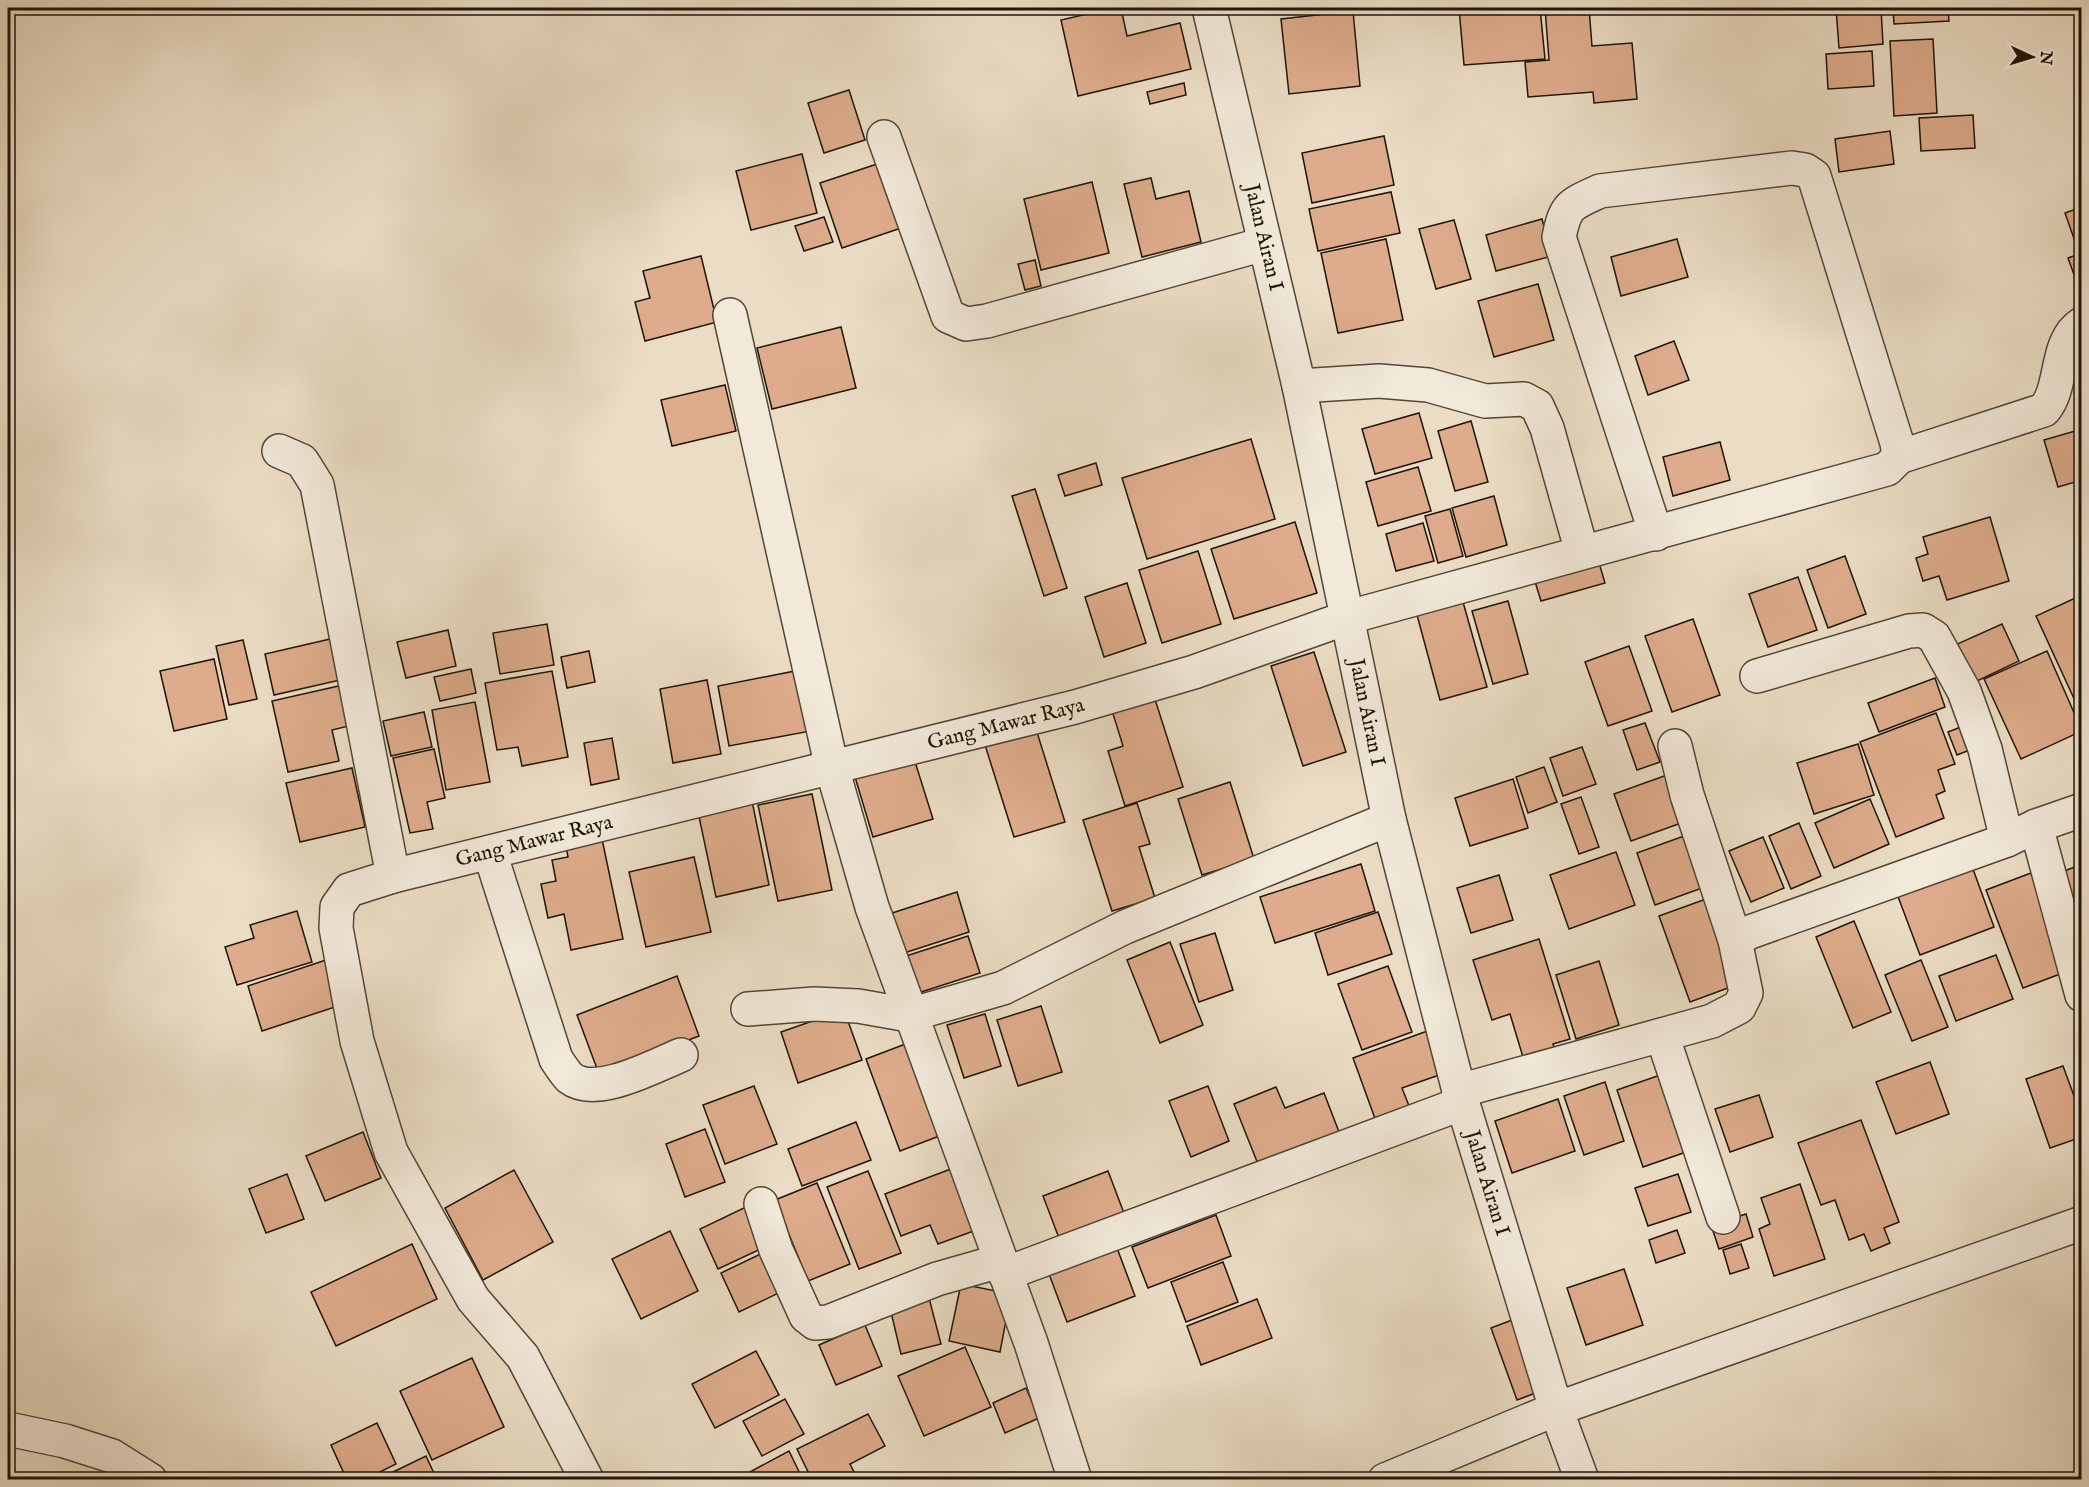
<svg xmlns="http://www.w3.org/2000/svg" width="2089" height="1487" font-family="'IM FELL English',serif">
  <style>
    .building { fill: #deac8c; stroke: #1e1508; stroke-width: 1.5 }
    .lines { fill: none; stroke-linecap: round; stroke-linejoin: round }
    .street-casing { stroke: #514737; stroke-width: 36 }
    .street { stroke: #f2e9d9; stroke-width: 33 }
    .labels { text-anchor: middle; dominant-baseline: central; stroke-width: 4.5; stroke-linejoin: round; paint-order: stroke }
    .street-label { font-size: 21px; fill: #1e1508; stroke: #f2e9d9 }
  </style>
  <rect width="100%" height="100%" fill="#ebddc5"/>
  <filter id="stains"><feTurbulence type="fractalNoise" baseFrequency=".00333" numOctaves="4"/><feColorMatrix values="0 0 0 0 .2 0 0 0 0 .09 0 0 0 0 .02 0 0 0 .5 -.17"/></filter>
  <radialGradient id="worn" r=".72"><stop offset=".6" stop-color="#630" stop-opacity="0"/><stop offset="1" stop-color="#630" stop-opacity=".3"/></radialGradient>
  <g class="building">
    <polygon points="1113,8 1121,8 1127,36 1180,23 1191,69 1078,96 1061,20"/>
    <polygon points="1459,8 1540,8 1545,59 1464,65"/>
    <polygon points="1545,8 1589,8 1592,46 1632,43 1637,99 1594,103 1593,92 1528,97 1525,62 1549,60"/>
    <polygon points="1836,8 1881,8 1883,44 1839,48"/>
    <polygon points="1893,8 1948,8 1949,21 1894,24"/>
    <polygon points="1353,11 1360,86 1289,94 1281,19"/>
    <polygon points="1933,39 1937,113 1894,116 1890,41"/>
    <polygon points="1872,51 1874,86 1828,89 1826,54"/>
    <polygon points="1184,83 1186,95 1150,104 1147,92"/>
    <polygon points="849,90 865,140 824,153 808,103"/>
    <polygon points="1973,115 1975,148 1921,151 1919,118"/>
    <polygon points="1890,131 1894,164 1839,172 1835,139"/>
    <polygon points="1384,136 1394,185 1312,203 1302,153"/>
    <polygon points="802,154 817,213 751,230 736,171"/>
    <polygon points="889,160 910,225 842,248 820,183"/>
    <polygon points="1151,178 1156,199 1189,191 1201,242 1142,257 1124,184"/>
    <polygon points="1092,182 1109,253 1041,270 1024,199"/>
    <polygon points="1391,192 1400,233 1318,251 1309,209"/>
    <polygon points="2082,207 2082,248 2078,250 2065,213"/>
    <polygon points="824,217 833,242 804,251 795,226"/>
    <polygon points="1542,219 1552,256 1496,271 1486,235"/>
    <polygon points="1454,220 1471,279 1436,289 1419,229"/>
    <polygon points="1386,239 1403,320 1338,333 1321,253"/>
    <polygon points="1677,239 1688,277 1621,296 1611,257"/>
    <polygon points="2082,253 2082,297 2068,258"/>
    <polygon points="701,256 717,322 645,341 635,302 650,298 643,271"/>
    <polygon points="1035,260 1041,286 1025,290 1018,264"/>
    <polygon points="1538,284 1554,340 1494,357 1478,301"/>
    <polygon points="841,327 856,388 772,409 757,348"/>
    <polygon points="1674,341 1689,380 1648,395 1635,356"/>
    <polygon points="725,385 736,431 672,446 661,400"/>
    <polygon points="1419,413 1432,458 1375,474 1362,429"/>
    <polygon points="1471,421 1488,482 1455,491 1438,431"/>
    <polygon points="2082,429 2082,480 2058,487 2044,440"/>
    <polygon points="1251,439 1275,519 1147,559 1122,478"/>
    <polygon points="1720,442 1730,480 1673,496 1663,457"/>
    <polygon points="1096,463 1102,485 1065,496 1058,475"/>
    <polygon points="1418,467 1431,511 1378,526 1366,482"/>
    <polygon points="1035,489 1067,588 1044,596 1012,496"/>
    <polygon points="1494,496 1507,545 1466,557 1452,508"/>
    <polygon points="1450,509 1463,556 1438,563 1425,516"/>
    <polygon points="1990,517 2009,581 1947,600 1939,576 1923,581 1916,558 1928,554 1923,537"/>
    <polygon points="1295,522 1317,593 1234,619 1211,549"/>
    <polygon points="1423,523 1434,561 1396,571 1386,534"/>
    <polygon points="1198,551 1221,624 1162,643 1139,570"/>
    <polygon points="1597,556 1605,583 1541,601 1533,575"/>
    <polygon points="1845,556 1866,614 1828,628 1807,570"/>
    <polygon points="1798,577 1817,630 1768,647 1749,594"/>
    <polygon points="1127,583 1146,643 1104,657 1085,597"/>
    <polygon points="2082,595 2082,716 2036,616"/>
    <polygon points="1508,601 1528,674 1493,684 1472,611"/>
    <polygon points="1463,602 1487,687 1440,700 1417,615"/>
    <polygon points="1693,619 1720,695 1672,712 1645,636"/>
    <polygon points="547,624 554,665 500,674 493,633"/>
    <polygon points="2002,624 2019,661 1973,683 1955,645"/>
    <polygon points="448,630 456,666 406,678 397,642"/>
    <polygon points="339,637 349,678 274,695 265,654"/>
    <polygon points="243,640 257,699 229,705 216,646"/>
    <polygon points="1629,646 1652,711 1608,726 1585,662"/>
    <polygon points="589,651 595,682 567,688 561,657"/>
    <polygon points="2047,651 2082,731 2021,759 1984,679"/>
    <polygon points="1314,652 1346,752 1303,766 1271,666"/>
    <polygon points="214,659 227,719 174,731 160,671"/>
    <polygon points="471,669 476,693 440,701 434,677"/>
    <polygon points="800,670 811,731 729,746 718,686"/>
    <polygon points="552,671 568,757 522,766 518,747 497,750 485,683"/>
    <polygon points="1935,678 1945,707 1879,732 1868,703"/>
    <polygon points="707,680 721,754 673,763 660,689"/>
    <polygon points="352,683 361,723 332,730 339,761 288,772 272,701"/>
    <polygon points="1152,690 1183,787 1125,806 1108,751 1123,746 1110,704"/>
    <polygon points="475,702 490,782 446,790 432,710"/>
    <polygon points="424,712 432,747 391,756 383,721"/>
    <polygon points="1936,713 1955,764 1938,770 1945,791 1936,795 1944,818 1896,837 1860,742"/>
    <polygon points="1645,723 1660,762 1637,770 1623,730"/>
    <polygon points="1971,723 1980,746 1957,755 1948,732"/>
    <polygon points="1036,729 1065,822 1014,837 985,745"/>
    <polygon points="612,738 619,779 591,785 584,743"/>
    <polygon points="1858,744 1874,795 1814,814 1797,763"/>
    <polygon points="1582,747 1596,784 1563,796 1550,758"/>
    <polygon points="434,749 445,798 427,802 433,829 410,833 393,758"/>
    <polygon points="911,749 933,819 873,837 852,767"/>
    <polygon points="1544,767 1557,802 1528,813 1516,777"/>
    <polygon points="352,768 365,827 300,842 286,783"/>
    <polygon points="1667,775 1684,822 1631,841 1614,794"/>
    <polygon points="1513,779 1528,828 1470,846 1455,798"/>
    <polygon points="1230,782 1254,859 1202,875 1178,799"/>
    <polygon points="812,794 832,890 778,901 758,805"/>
    <polygon points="751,796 769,885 716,897 697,807"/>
    <polygon points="1581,797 1599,847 1579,854 1561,804"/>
    <polygon points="1870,799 1889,844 1834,868 1815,823"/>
    <polygon points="1137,803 1150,844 1139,847 1155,898 1112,911 1083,820"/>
    <polygon points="1799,823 1821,876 1791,889 1769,836"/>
    <polygon points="1684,836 1702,888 1655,905 1637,853"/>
    <polygon points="1763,837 1784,888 1751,902 1729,851"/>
    <polygon points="602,839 623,939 571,950 564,914 548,918 541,884 556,881 552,860 568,857 566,846"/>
    <polygon points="1616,852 1635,905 1569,929 1550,875"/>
    <polygon points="694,857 711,932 646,947 629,872"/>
    <polygon points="1969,858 1994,927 1920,955 1894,886"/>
    <polygon points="1361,864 1375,911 1275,943 1260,897"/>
    <polygon points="2082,864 2082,929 2078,930 2057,874"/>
    <polygon points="2031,873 2068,971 2023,988 1986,890"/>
    <polygon points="1499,875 1513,920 1471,933 1457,888"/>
    <polygon points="957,892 969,932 901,954 889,914"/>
    <polygon points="1706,899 1736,985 1690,1002 1659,916"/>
    <polygon points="297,911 312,962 237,985 225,947 254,938 250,925"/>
    <polygon points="1378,912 1392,954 1328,975 1315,933"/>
    <polygon points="1854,921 1891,1012 1853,1028 1816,937"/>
    <polygon points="1215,933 1233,990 1199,1002 1180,944"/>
    <polygon points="968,936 980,973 915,994 903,957"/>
    <polygon points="1539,939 1570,1039 1553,1044 1557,1057 1526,1067 1510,1014 1492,1020 1473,960"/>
    <polygon points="1170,942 1203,1025 1160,1043 1127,960"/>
    <polygon points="1996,955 2013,999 1956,1021 1939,976"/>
    <polygon points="326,960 341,1005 262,1031 248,986"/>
    <polygon points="1921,960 1948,1027 1912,1041 1885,975"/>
    <polygon points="1599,961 1619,1025 1576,1039 1556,975"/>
    <polygon points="1388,966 1412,1032 1362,1050 1338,984"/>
    <polygon points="677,976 699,1036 599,1074 577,1015"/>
    <polygon points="1041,1006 1062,1072 1018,1086 997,1020"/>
    <polygon points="844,1010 862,1060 798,1083 781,1032"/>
    <polygon points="985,1014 1001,1066 964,1078 947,1025"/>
    <polygon points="1430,1030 1445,1073 1402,1088 1411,1111 1377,1124 1353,1058"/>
    <polygon points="908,1043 942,1135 900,1151 866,1059"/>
    <polygon points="1930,1062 1949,1114 1896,1134 1876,1082"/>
    <polygon points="2063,1066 2077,1104 2082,1102 2082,1137 2050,1148 2026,1079"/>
    <polygon points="1666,1073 1692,1150 1643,1167 1617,1090"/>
    <polygon points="1605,1082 1624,1141 1584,1155 1564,1096"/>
    <polygon points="754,1086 777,1144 725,1164 703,1105"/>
    <polygon points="1208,1086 1229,1141 1191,1157 1169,1101"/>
    <polygon points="1276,1087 1285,1108 1324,1093 1341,1137 1260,1169 1234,1104"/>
    <polygon points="1759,1095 1773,1137 1730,1152 1715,1109"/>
    <polygon points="1558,1099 1575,1151 1512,1173 1495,1121"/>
    <polygon points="1861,1120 1899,1222 1884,1228 1890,1243 1871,1251 1864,1234 1849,1240 1835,1200 1821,1205 1798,1143"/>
    <polygon points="856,1122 871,1160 802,1186 788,1149"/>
    <polygon points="705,1129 725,1182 685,1197 666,1144"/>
    <polygon points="363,1132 381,1178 325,1201 306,1156"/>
    <polygon points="956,1167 979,1229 938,1244 930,1225 901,1236 885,1194"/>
    <polygon points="514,1170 553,1242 483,1280 445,1208"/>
    <polygon points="868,1171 901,1253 859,1269 827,1187"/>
    <polygon points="1108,1171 1127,1221 1062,1246 1043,1196"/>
    <polygon points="287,1174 304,1219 266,1233 249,1189"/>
    <polygon points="1678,1174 1691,1212 1648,1226 1635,1188"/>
    <polygon points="817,1183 850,1264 808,1281 775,1200"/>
    <polygon points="1800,1184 1825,1259 1774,1276 1759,1229 1770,1224 1761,1198"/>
    <polygon points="748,1206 767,1246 718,1269 700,1229"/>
    <polygon points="1746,1214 1753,1237 1719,1249 1711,1225"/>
    <polygon points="1216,1215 1231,1256 1148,1288 1132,1247"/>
    <polygon points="1677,1230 1685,1253 1656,1263 1649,1240"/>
    <polygon points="670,1231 698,1291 641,1319 612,1259"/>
    <polygon points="412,1244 437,1299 336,1346 311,1292"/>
    <polygon points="1741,1244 1749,1268 1730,1274 1723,1250"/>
    <polygon points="1117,1248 1135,1296 1067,1322 1049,1274"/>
    <polygon points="767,1251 785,1290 739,1312 721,1273"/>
    <polygon points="1223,1262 1238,1302 1186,1322 1171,1282"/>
    <polygon points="1624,1269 1643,1325 1586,1345 1567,1288"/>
    <polygon points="961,1284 1011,1294 1000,1352 949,1341"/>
    <polygon points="929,1298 941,1344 901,1354 890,1308"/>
    <polygon points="1257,1299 1272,1338 1201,1365 1187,1326"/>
    <polygon points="1520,1317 1546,1389 1517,1400 1491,1328"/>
    <polygon points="865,1325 882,1366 836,1385 819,1345"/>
    <polygon points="965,1347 991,1407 924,1436 898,1376"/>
    <polygon points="756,1351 779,1395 715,1428 692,1384"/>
    <polygon points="472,1358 504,1427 432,1460 400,1391"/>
    <polygon points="1026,1388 1039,1418 1005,1433 993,1403"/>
    <polygon points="785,1399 804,1434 762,1456 743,1421"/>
    <polygon points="868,1414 885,1446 850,1464 858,1480 812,1480 797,1449"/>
    <polygon points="377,1423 396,1464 364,1480 347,1480 331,1445"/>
    <polygon points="789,1451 803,1480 751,1480 748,1473"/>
    <polygon points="426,1456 437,1480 391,1480 389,1474"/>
  </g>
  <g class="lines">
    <defs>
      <g id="street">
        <path id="s1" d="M1209,8L1299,386L1389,819L1459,1091L1556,1409L1582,1480"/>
        <polyline points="884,137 948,316 966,324 987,321 1264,244"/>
        <polyline points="730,315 832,768 872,907 1031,1343 1075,1480"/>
        <polyline points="1299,386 1379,381 1428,385 1485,401 1524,399 1537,406 1547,428 1582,552"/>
        <polyline points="279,451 302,461 317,485 393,876"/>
        <path d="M1899,457L2044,410C2064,387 2054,342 2082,324"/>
        <polyline points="1757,676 1909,631 1923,630 1934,637 1964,691 1985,749 2007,840"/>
        <polyline points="1675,746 1687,795 1735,940"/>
        <polyline points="2036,826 2082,995"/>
        <path d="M490,853L556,1059C560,1065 565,1073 570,1078C596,1098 654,1066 681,1055"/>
        <polyline points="748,1009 814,1004 858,1006 909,1015 1003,988 1125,927 1389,819"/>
        <polyline points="1662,1035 1723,1217"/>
        <polyline points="1459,1091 1712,1021 1739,1007 1746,993 1735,940 1750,932 2007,840 2036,826 2082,810"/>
        <polyline points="761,1204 776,1250 806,1316 815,1323 828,1322 937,1279 1000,1261"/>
        <polyline points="1005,1274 1463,1103"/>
        <polyline points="8,1429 65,1441 112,1456 150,1480"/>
        <path id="s2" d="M587,1480L523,1357L473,1299L391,1152L357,1041L336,928L337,907L349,890L393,876L1075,707L1194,672L1349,617L1887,469L1899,457L1897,443L1814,176L1805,170L1792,168L1600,191C1570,205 1566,204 1559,237L1656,534"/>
        <polyline points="1385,1480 1556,1409 2082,1223"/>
      </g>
    </defs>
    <use href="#street" class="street-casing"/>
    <use href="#street" class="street"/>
  </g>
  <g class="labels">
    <g class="street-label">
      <text stroke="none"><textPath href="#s1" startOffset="236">Jalan Airan I</textPath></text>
      <text stroke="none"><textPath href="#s1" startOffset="722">Jalan Airan I</textPath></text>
      <text stroke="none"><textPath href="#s2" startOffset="1334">Gang Mawar Raya</textPath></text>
      <text stroke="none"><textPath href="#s2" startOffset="848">Gang Mawar Raya</textPath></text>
      <text stroke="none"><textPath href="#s1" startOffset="1208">Jalan Airan I</textPath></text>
    </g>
  </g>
  <rect width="2089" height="1487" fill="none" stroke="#ebddc5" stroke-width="30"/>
  <rect x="9" y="9" width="2071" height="1469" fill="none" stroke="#1e1508" stroke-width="3"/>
  <rect x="15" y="15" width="2059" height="1457" fill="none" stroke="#1e1508" stroke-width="1.5"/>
  <g transform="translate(2032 57) rotate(94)" stroke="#f2e9d9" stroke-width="4.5" paint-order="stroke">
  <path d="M0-4.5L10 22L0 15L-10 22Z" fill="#1e1508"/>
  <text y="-9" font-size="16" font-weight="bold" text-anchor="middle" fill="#1e1508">N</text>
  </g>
  <rect width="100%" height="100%" filter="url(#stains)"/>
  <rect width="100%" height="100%" fill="url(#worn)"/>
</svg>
